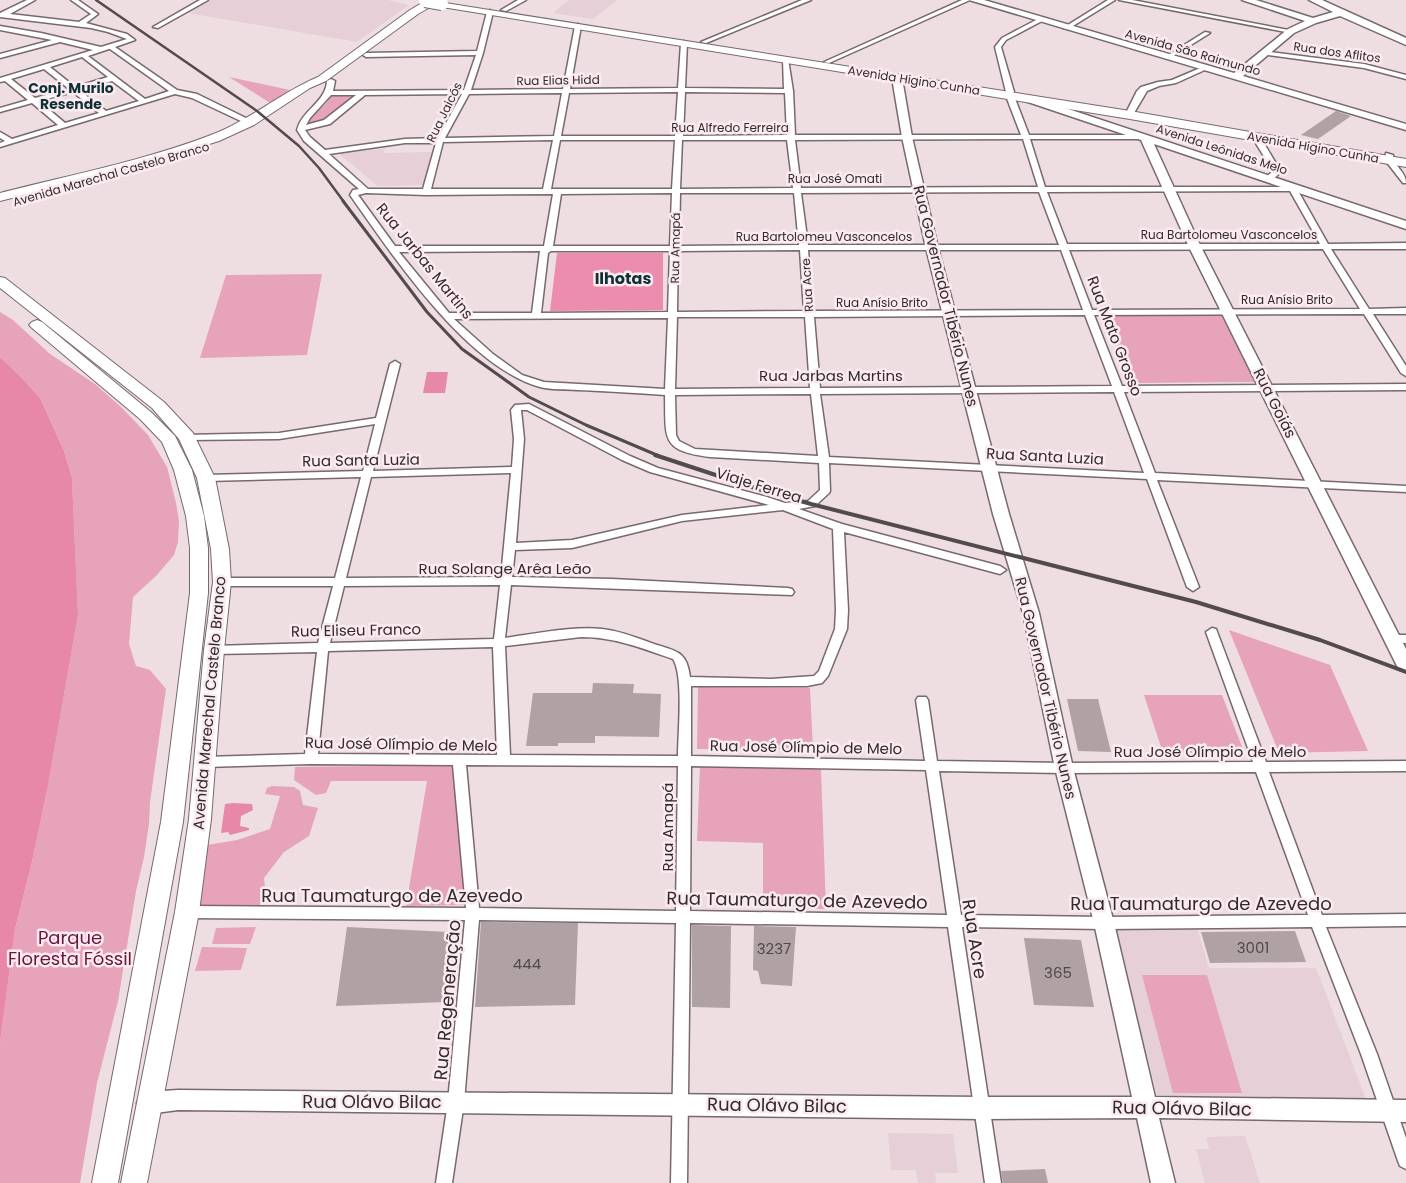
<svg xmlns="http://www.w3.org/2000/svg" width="1406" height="1183" font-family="Poppins,sans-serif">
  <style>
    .built { fill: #e6cfd6 }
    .green { fill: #e6a3b9 }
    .forest { fill: #ec8cae }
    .water { fill: #e788a9 }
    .building { fill: #b0a1a5 }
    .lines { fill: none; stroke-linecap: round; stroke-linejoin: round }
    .street-casing { stroke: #77696d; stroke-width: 3 }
    .secondary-casing { stroke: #77696d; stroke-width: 3 }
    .primary-casing { stroke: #77696d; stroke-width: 2 }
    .street { fill: #fff; fill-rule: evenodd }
    .secondary { fill: #fff; fill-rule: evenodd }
    .primary { fill: #fff; fill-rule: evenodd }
    .rail-far2 { stroke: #524a4d; stroke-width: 2.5 }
    .rail-far1 { stroke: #524a4d; stroke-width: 3 }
    .rail { stroke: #524a4d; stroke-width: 4 }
    .primary-bridge-casing { stroke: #77696d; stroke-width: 14; stroke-linecap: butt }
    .primary-bridge { stroke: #fff; stroke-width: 12 }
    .labels { text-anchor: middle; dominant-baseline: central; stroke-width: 5; stroke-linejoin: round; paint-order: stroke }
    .far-street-label { font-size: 12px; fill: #312b2d; stroke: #fbebf0 }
    .far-neighbourhood-label { font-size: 14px; font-weight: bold; fill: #0e3136; stroke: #fbebf0 }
    .street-label { font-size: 15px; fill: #312b2d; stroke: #fbebf0 }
    .near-number-label { font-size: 15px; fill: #51484b }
    .far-district-label { font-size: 16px; font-weight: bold; fill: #0e3136; stroke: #fbebf0 }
    .near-street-label { font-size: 18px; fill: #312b2d; stroke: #fbebf0 }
    .near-park-label { font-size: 18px; fill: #6a163c; stroke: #fbebf0 }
  </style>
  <rect width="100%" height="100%" fill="#eedee2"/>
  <g class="built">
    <polygon points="210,0 388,0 409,5 357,42 188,13"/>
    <polygon points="569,0 617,0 593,19 553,13"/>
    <polygon points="384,149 384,153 431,152 424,185 378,186 338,153"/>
    <polygon points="1114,928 1197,928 1209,968 1316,968 1366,1099 1157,1095"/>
    <polygon points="888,1133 953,1134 958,1173 935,1173 936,1183 918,1183 916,1170 891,1170"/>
    <polygon points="1245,1136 1260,1183 1205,1183 1196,1149 1209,1149 1206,1137"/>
  </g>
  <g class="green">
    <polygon points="229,77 290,90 270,103"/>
    <path d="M332,94L355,95C336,111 330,121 305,124C313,113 327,107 332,94Z"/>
    <polygon points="322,274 307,355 200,358 226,275"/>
    <polygon points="0,312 13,320 50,354 95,384 122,408 148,435 167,467 176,503 179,521 178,542 174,555 156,576 133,597 129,644 136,666 150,670 166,689 150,802 149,824 144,857 136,891 118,1001 97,1083 80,1183 0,1183 0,1043 15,929 31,866 48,786 78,615 72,478 64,451 40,398 20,376 0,357"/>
    <polygon points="1222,315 1257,382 1131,383 1104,316"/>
    <polygon points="1229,630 1330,665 1368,751 1279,753"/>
    <polygon points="698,687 810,688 813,750 697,749"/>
    <polygon points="1144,695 1222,695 1244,752 1163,753"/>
    <polygon points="455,765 468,905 406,906 427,781 331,781 326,793 316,795 294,780 295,767"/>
    <polygon points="700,766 821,769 826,909 763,907 763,843 697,841"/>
    <polygon points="272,786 294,787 300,791 303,805 318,808 309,836 284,852 264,878 266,896 259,906 200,906 207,845 237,840 270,829 280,796 265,794 267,788"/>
    <polygon points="256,927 250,944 212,944 216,928"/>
    <polygon points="202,947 247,948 241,970 195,971"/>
    <polygon points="1142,975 1207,975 1242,1093 1173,1093"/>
  </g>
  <polygon class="forest" points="557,253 663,253 663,310 550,311"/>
  <g class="water">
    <polygon points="0,357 20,376 40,398 64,451 72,478 78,615 48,786 31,866 15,929 0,1043"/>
    <polygon points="427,372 448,372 445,393 423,393"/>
    <polygon points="233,803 252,804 253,810 241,816 240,826 249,828 249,830 230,835 228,832 221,833 225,804"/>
  </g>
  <g class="building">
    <polygon points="1336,111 1351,116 1318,139 1301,135"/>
    <polygon points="593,683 634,684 633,693 661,694 659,737 595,736 595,743 558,743 558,746 526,746 533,693 592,693"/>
    <polygon points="1067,699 1098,699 1111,752 1078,751"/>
    <polygon points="481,922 578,923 575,1005 475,1007"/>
    <polygon points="692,925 731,926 730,1008 692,1007"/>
    <polygon points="754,926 796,927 792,986 761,984 758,971 753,970"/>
    <polygon points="347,927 450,932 447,1002 336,1006"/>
    <polygon points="1295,931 1306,962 1210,963 1201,932"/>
    <polygon points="1024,938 1081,940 1094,1007 1034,1005"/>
    <polygon points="1045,1169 1048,1183 1003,1183 1001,1171"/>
  </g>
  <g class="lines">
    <defs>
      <g id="street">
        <path d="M27,0H35L10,14L79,22L91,14L71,0H78L98,14L86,23L127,34L135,40L115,47L177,90L197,94L250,120L243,122L192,98L175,94L0,147V143L5,141L0,138V132L12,139L58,125L32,103L0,112V108L28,100L5,81L0,82V78L93,50L60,42L0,58V54L52,40L0,30V26L41,33L101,47L127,39L108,32L91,28L0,17V13ZM109,49H110L169,91L145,99L88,56ZM82,57L108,77L75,87L50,67ZM44,69L69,89L35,98L11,79ZM112,81L139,101L106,111L79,90ZM73,92L99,113L65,123L39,101Z"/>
        <polygon points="200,0 208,0 158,28 153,27"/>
        <polygon points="518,0 526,0 506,11 501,10"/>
        <polygon points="802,0 811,0 706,43 701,42"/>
        <polygon points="962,0 970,0 829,63 824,62"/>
        <polygon points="1108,0 1115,0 1068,29 1063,28"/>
        <polygon points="1119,0 1132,0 1294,31 1291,33"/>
        <path d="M490,10L493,12L483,53L471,90L563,89L575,26L578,24L581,26L570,89L678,88L681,43L684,41L687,43L685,88L784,89L783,60L788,59L793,91L795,135H1021L1006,96L1009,94L1006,92L995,47L1002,38L1038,19H1042V21L1006,40L1001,47L1014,92L1011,94L1014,96L1029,135H1137L1141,137L1137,139H1030L1045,187H1287L1291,184L1297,189L1328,244L1406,243V249H1331L1369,309L1406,308V314H1373L1406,366V376L1401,373L1364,314L1094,315L1122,386L1406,384V390L1124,392L1155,473L1406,486V492L1157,480L1199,587L1193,591L1187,587L1147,479L829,463L830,491L829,493L815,506L799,509L842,524L1000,566L1006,570L1000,574L844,532L848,610L847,629L828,676L822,683L807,686H691V756L925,761L916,700L918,697H926L928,700L937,761L1064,763L1253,762L1206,632L1212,628L1216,629L1266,762L1406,761V771L1269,772L1322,915L1406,914V926L1326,927L1377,1054L1406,1138V1169L1400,1166L1398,1161L1361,1054L1312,927L1104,929L962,927L1001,1183H985L948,927L690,923L687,1183H671L676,923L479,920L464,1102L452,1183H436L448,1102L465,920L187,918L182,916L180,912L182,908L187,906L466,908L453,765L311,764L205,767L201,765L199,762L201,759L205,757L305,754L317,652L214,654L210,653L208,650L210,647L214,646L318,643L333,586H222L216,582L222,578H335L361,477L206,481L201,478L206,475L363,471L375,424L279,439L187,440L183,439L182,437L183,435L279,433L376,418L390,364L395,361L400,364L373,471L512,467L514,439L511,410L515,405L529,404L630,456L658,468L767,497L785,503L808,501L820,490L819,463L710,457C660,451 666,438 665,395C636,393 607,391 578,390C566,389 551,390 540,387C466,366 393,256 350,195L353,190L359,189L304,141L297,130C302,110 326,102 327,81L331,79L335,81L333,91L464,90L476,55L366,57L363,55L366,53L477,51L487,12ZM678,92L675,136H561L569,93ZM685,92L785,93L787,135L683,136ZM562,93L554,136L445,138L469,94ZM462,94L438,138L405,139L325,150L310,137L305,130L330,124L365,95ZM331,95H356L324,120L306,125L310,118ZM1023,139L1038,187L801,188L795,140ZM553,140L543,189H431L443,142ZM560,140H675L672,189H551ZM682,140H787L793,188L680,189ZM405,143H436L423,189H368L329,154ZM1290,191L1320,244H1067L1047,192ZM1039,192L1059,245H808L801,193ZM366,193L426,195L553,194L544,246H395L358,195ZM672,193L670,246H553L561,194ZM680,193H794L799,245L679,246ZM1323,249L1360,309L1092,310L1069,250ZM800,250L804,311L677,312L678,251ZM808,250H1061L1083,310L813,311ZM540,251L532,313H449L399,252ZM551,251H670L668,312L541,313L548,253ZM1085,315L1112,386L820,388L814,317ZM677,317H805L810,388L675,389ZM668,318L665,389L544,382L522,375L493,354L454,319ZM1114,392L1144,473L829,457L820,394ZM811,394L818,456L695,449L679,441L676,435L675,395ZM521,410H527L622,460L650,472L769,505L682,515L572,540L516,543L524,439ZM511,473L501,577L346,578L371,477ZM783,510L833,529L836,610L835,629L819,671L814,676L771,679L690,677C687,651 676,651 654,644C638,638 620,631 602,629C572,626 535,634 505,638L511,585L792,595L794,592L792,589L788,588L612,579L512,577L515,550L572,548L682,521ZM500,585L494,639L330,643L344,586ZM581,637C614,637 642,648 673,659C684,676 678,733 678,756L510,755L505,646ZM493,647L497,755L318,754L328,651ZM466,765L678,766L676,911L479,908ZM691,766L926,770L947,915L690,911ZM939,771L1064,773L1256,772L1308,915L1104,917L961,915Z"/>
        <polygon points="1205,32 1210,33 1170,58 1165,57"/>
        <polygon points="1263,51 1364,64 1406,75 1406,79 1364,68 1261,54 1260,53"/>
        <polygon points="1205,66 1208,68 1207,69 1176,83 1159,86 1147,91 1134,113 1127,111 1137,91 1141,87 1158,82 1172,80"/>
        <polygon points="1253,135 1259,135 1281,172 1271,181 1264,179 1273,171 1252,137"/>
        <path d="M1386,153L1393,155C1393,166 1406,171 1406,183H1403L1385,160Z"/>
        <polygon points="1391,635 1406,635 1406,643 1387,642 1385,639"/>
      </g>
      <g id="secondary">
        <polygon points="969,0 984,0 1234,73 1288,29 1305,21 1242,0 1256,0 1313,18 1333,12 1309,0 1322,0 1406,38 1406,45 1340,16 1316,23 1294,33 1243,76 1406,124 1406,130"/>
        <polygon points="897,75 902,78 912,137 938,248 1009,514 1039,613 1073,768 1114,923 1155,1097 1406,1100 1406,1122 1159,1118 1175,1183 1151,1183 1137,1118 983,1119 178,1110 148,1114 140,1110 137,1103 140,1096 148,1092 178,1090 983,1097 1132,1097 1094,923 1055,768 1023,613 993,514 926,248 902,137 892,78"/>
        <polygon points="1029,96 1406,221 1406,229 1154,144 1201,247 1406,649 1406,672 1400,670 1397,666 1189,247 1141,140 1025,101 1024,99 1025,97"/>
      </g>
      <g id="primary">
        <path d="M427,0H440L439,2L1130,111L1406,159V167L1130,119L442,7L438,6L437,3L418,14L326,81L310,88L254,125L219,141L152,162L0,201V193C70,175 143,161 211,135C249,121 280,93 318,77L410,10Z"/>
        <polygon points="0,277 5,278 164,402 193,433 215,478 229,549 231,582 224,650 211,819 199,912 147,1183 121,1183 175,912 189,819 204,650 213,582 211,549 197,478 179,439 152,408 0,288"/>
        <polygon points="37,320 42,322 152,413 175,436 192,470 204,516 208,548 208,593 183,822 118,1183 92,1183 161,822 190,593 190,548 186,516 174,470 162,442 140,419 32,328 29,325 32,322"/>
      </g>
    </defs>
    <use href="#street" class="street-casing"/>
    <use href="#secondary" class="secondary-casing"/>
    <use href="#primary" class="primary-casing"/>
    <use href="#street" class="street"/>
    <use href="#secondary" class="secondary"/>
    <use href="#primary" class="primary"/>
    <polyline class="rail-far2" points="96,0 257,111 299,146 319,168 344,202"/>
    <polyline class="rail-far1" points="343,201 427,312 462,349 529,397 586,425 659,456"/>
    <polyline class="rail" points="655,455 758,489 811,504 1196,602 1320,640 1406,672"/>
    <defs>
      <polyline id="primary-bridge" points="425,1 442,4"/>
    </defs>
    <use href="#primary-bridge" class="primary-bridge-casing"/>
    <use href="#primary-bridge" class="primary-bridge"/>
  </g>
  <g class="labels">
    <g class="far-street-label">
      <text transform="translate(1193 52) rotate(16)">Avenida São Raimundo</text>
      <text transform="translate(1337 52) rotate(8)">Rua dos Aflitos</text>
      <text transform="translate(558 80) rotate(-1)">Rua Elias Hidd</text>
      <text transform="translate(914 80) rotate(9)">Avenida Higino Cunha</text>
      <text transform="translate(444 112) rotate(-64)">Rua Jaicós</text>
      <text x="730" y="127">Rua Alfredo Ferreira</text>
      <text transform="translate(1313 147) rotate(10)">Avenida Higino Cunha</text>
      <text transform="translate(1222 149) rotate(18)">Avenida Leônidas Melo</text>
      <text transform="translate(111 174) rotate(-16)">Avenida Marechal Castelo Branco</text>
      <text x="835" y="178">Rua José Omati</text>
      <text x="1229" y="234">Rua Bartolomeu Vasconcelos</text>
      <text x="824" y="236">Rua Bartolomeu Vasconcelos</text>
      <text transform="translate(675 248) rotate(-89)">Rua Amapá</text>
      <text transform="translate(807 285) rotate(-94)">Rua Acre</text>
      <text x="1287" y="299">Rua Anísio Brito</text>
      <text x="882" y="302">Rua Anísio Brito</text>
    </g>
    <g class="far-neighbourhood-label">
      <text x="71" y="88">Conj. Murilo<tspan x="71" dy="16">Resende</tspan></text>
    </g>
    <g class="street-label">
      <text transform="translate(425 261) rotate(51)">Rua Jarbas Martins</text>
      <text transform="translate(946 296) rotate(76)">Rua Governador Tibério Nunes</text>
      <text transform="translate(1115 336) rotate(69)">Rua Mato Grosso</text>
      <text x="831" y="375">Rua Jarbas Martins</text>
      <text transform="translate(1275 403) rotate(63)">Rua Goiás</text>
      <text transform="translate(1045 456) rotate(3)">Rua Santa Luzia</text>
      <text transform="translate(361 460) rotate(-1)">Rua Santa Luzia</text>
      <text transform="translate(759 485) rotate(17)">Viaje Ferrea</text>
      <text x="505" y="568">Rua Solange Arêa Leão</text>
      <text transform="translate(356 630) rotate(-1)">Rua Eliseu Franco</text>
      <text transform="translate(1046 688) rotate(77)">Rua Governador Tibério Nunes</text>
      <text transform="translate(209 703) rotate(-85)">Avenida Marechal Castelo Branco</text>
      <text transform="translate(401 744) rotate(1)">Rua José Olímpio de Melo</text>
      <text transform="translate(806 747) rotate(1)">Rua José Olímpio de Melo</text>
      <text x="1210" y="751">Rua José Olímpio de Melo</text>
      <text transform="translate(667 827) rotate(-90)">Rua Amapá</text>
    </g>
    <g class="near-number-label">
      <text x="1253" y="947">3001</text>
      <text x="774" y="948">3237</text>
      <text x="527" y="963">444</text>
      <text x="1058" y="972">365</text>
    </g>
    <g class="far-district-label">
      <text x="623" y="278">Ilhotas</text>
    </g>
    <g class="near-street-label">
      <text x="392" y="895">Rua Taumaturgo de Azevedo</text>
      <text transform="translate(797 900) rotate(1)">Rua Taumaturgo de Azevedo</text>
      <text x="1201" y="903">Rua Taumaturgo de Azevedo</text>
      <text transform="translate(975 939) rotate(81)">Rua Acre</text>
      <text transform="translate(447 1000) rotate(-85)">Rua Regeneração</text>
      <text x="372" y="1101">Rua Olávo Bilac</text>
      <text transform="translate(777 1105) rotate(1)">Rua Olávo Bilac</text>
      <text transform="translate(1182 1108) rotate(1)">Rua Olávo Bilac</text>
    </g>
    <g class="near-park-label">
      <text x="70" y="937">Parque<tspan x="70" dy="21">Floresta Fóssil</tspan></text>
    </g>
  </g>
</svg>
